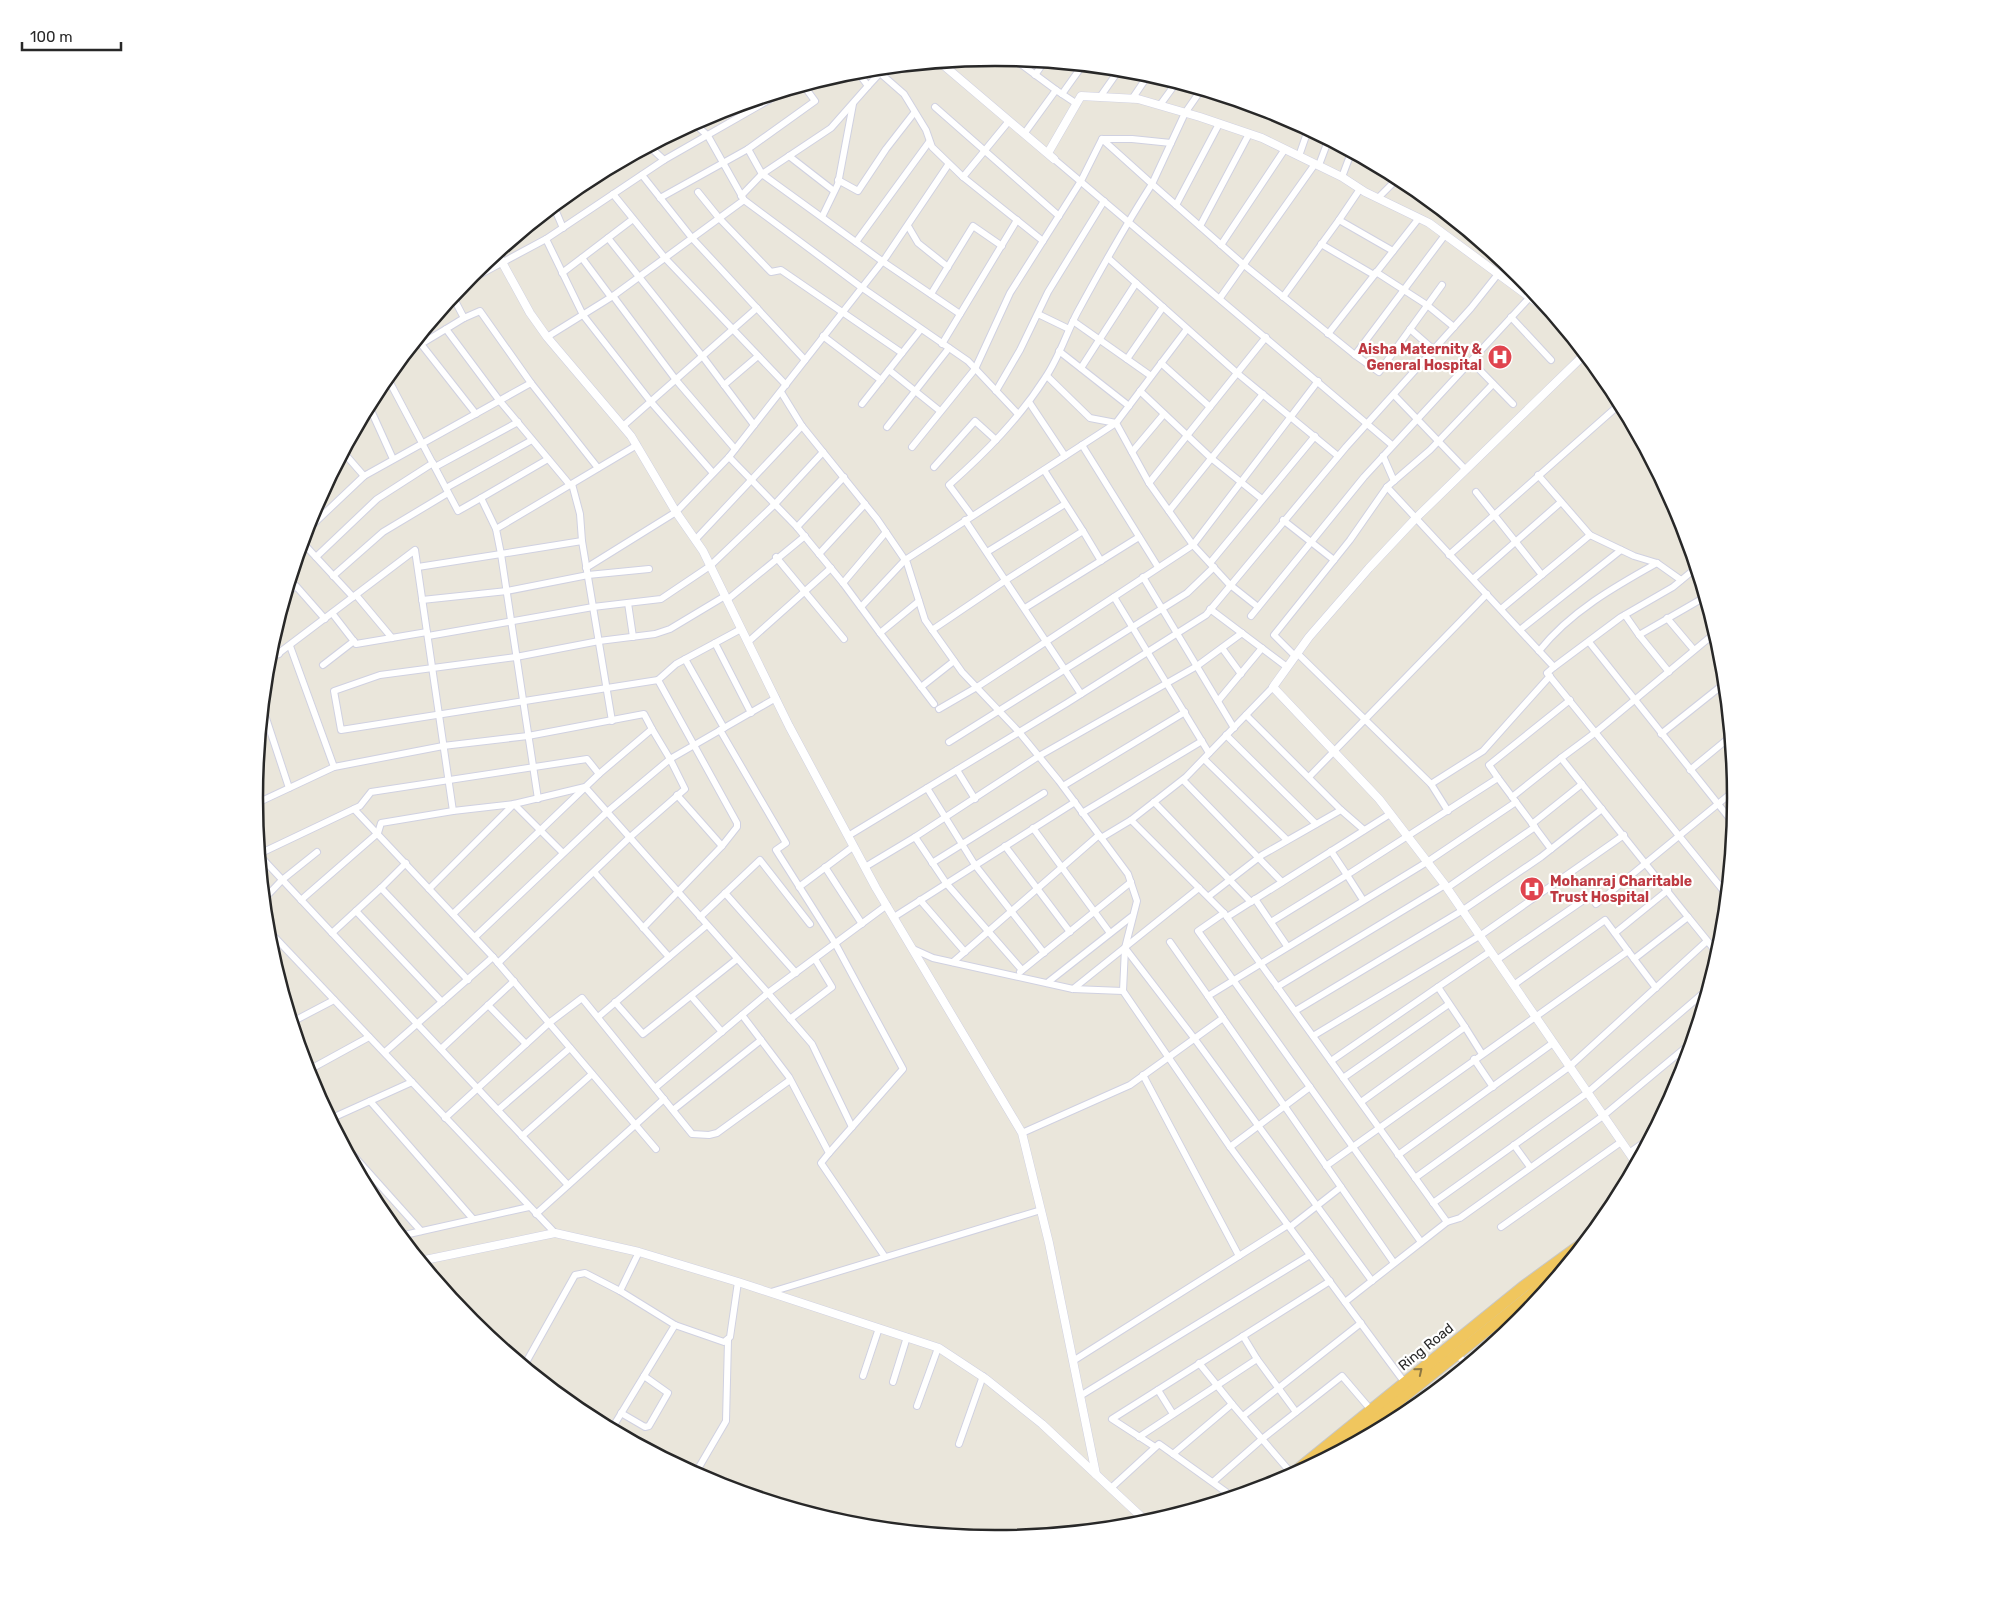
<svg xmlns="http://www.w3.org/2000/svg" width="1990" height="1597" font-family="Rubik,sans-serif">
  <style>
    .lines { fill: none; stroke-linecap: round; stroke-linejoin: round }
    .minor-casing { stroke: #d0d1e1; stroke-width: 8 }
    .tertiary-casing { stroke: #d0d1e1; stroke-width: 9 }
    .trunk-casing { stroke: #c7c7c7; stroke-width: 13 }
    .minor { stroke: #fff; stroke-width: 6 }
    .tertiary { stroke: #fff; stroke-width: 8 }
    .trunk { stroke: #f0c65e; stroke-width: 11 }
    .oneway { stroke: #8c7743 }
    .labels { text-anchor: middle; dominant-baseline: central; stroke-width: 4.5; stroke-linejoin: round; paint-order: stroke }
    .health-label { font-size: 14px; font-weight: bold; fill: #be3a42; stroke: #fff; text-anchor: end }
    .street-label { font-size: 14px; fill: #282828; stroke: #fff }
    .rim { fill: none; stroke: #282828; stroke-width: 2.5 }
  </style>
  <rect width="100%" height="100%" fill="#eae6db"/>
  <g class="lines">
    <defs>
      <g id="minor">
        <polyline points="1014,59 1056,90"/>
        <polyline points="1035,75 1044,62"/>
        <polyline points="804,86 815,101 748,149 762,174 831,128 868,86 857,71"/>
        <polyline points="868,86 880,73 904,94 926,130 932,147 963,177"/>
        <polyline points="1201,90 1185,113 1152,184 1244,265 1355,355 1445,235"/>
        <polyline points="1062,94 1082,66"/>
        <polyline points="1100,97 1119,70"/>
        <polyline points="1132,99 1149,74"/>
        <polyline points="1160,105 1176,83"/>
        <polyline points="935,107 1059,216"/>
        <polyline points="1009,121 963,177 1043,241"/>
        <polyline points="694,123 708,136 744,200 861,287 968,361 1018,414"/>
        <polyline points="1024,134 1056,90 1077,104"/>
        <polyline points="650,147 664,160"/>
        <polyline points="789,156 834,191"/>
        <polyline points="1299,156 1308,130"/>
        <polyline points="1054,159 1392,445"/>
        <polyline points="1319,165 1328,141"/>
        <polyline points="642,175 692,238 805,360"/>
        <polyline points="1342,177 1351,153"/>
        <polyline points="838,180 858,191 886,149 914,113"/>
        <polyline points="1360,189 1339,220 1393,251"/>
        <polyline points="698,192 719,218 771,272 781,270 902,353"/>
        <polyline points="613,194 665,258 786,385"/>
        <polyline points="741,196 762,174 882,261 960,314"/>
        <polyline points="660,198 748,149"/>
        <polyline points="1378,198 1398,178"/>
        <polyline points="1176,205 1219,124"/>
        <polyline points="554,207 563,228"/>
        <polyline points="822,217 838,184 853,104"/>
        <polyline points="908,226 918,243 948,267"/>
        <polyline points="1200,226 1249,134"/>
        <polyline points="608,238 703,357 754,425"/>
        <polyline points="856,242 929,142"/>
        <polyline points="1321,244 1374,275"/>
        <polyline points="1221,245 1285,149"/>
        <polyline points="582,258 611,297"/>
        <polyline points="1108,258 1237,373 1338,456"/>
        <polyline points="1376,272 1427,305 1454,327"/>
        <polyline points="562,273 633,219"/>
        <polyline points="464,283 546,239"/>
        <polyline points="931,294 973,226 1002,246"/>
        <polyline points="613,296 676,380 735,449"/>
        <polyline points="453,297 464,318 480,311 531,383"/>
        <polyline points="1283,297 1339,220"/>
        <polyline points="1220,298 1315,164"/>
        <polyline points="1038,314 1069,329"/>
        <polyline points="1511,317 1551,360"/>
        <polyline points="464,318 446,329 499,400 570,485"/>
        <polyline points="1073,321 1151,376"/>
        <polyline points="446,329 421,344 476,414"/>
        <polyline points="1410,329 1434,350"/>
        <polyline points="1328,334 1419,218"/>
        <polyline points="823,336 881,380"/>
        <polyline points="547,337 613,296 744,200"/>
        <polyline points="942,344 1017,220"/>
        <polyline points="1059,351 1129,406"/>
        <polyline points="1355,355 1379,372 1442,285"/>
        <polyline points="1127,359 1163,307"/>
        <polyline points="1161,363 1210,407"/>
        <polyline points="1081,368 1136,283"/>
        <polyline points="889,370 940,411"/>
        <polyline points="1047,376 1090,418 1116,423 1149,483"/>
        <polyline points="387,377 458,511 481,498 496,529"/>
        <polyline points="724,385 758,356"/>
        <polyline points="996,391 1020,350 1048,292 1104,201"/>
        <polyline points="1140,391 1211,458 1262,499"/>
        <polyline points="781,392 802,426 877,519 907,563 925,620 962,672 1019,732 1059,781 1128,874 1137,901 1125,948 1123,991 1230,1147 1405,1383"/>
        <polyline points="1394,395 1466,470"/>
        <polyline points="1029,402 1065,456"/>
        <polyline points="862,404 921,329"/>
        <polyline points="1513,404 1471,361 1530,297"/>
        <polyline points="369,406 393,459"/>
        <polyline points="623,426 757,308"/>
        <polyline points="887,427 949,348"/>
        <polyline points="1082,445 1158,567"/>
        <polyline points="912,447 975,369 1010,293 1081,181 1102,139 1132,139 1171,143"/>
        <polyline points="1132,452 1164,414"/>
        <polyline points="344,453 364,476"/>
        <polyline points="1383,456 1394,481"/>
        <polyline points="729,457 797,527 843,583 886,532"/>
        <polyline points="435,467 518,422"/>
        <polyline points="934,467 975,421 996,440"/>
        <polyline points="713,473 651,402 583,315 546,239 664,160 781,93"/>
        <polyline points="1538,475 1590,535 1634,556 1657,563 1681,580"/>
        <polyline points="572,484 580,514 582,541"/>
        <polyline points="1387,487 1554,667 1547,673 1727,895"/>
        <polyline points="446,488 532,440"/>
        <polyline points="1476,492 1542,575"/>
        <polyline points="481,498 548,459"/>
        <polyline points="1169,511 1263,394"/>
        <path d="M972,516L949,485C985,453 1019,419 1045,378C1059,358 1066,334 1077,313C1101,269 1125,226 1152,184L1102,139"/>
        <polyline points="965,520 1081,694"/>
        <polyline points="1283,520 1334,560"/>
        <polyline points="797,527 844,477"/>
        <polyline points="306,531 364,476 531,383 598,468"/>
        <polyline points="1083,531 1101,561"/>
        <polyline points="695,540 802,426"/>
        <polyline points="302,542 353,597"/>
        <polyline points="987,552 1065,504"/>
        <polyline points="819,554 865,504"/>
        <polyline points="1449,555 1620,404"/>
        <polyline points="316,557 377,499 433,463"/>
        <polyline points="776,557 844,639"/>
        <polyline points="1210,563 1315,436"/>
        <polyline points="418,567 501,554 538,799"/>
        <polyline points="586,568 676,512 729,457 886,257 948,165"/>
        <polyline points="333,576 383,532 448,493"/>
        <polyline points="1143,577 1234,728"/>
        <polyline points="1473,579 1561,502"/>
        <polyline points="843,583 880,633 919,601"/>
        <polyline points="286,594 296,586 325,619"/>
        <polyline points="356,595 392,638"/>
        <polyline points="1114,597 1209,753"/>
        <polyline points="422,600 507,591 588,575 649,569"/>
        <polyline points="727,600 805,536"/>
        <polyline points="628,603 633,637"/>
        <polyline points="861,607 905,560 1116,423 1187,329"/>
        <polyline points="1258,607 1229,584 1193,545 1149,483 1266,337"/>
        <polyline points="1025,608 1139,537"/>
        <polyline points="1210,609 1287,667"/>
        <polyline points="1501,609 1590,535"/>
        <polyline points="332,613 356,644 427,632"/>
        <polyline points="1625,615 1639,635"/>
        <polyline points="1251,616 1364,477 1471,361"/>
        <polyline points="1667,618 1694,650"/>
        <polyline points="1521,629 1621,550"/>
        <polyline points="932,630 1006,580 1083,531 1044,470"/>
        <polyline points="880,633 934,704"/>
        <polyline points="428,636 593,607 661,599 710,566 775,504 823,452"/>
        <polyline points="1711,636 1719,646"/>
        <polyline points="748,642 831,568"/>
        <polyline points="1589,642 1734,824"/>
        <polyline points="715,643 751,713"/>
        <polyline points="271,645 279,654"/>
        <polyline points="290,646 334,767"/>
        <polyline points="1222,648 1241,674"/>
        <path d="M1539,651C1570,612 1614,587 1657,563"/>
        <polyline points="1297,653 1431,784 1448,811"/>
        <polyline points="1295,656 1274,635 1350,540 1387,487 1430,450 1493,384"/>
        <polyline points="685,659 724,728"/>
        <polyline points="267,662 415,550 453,811"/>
        <polyline points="323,665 354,641"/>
        <polyline points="1554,667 1621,617 1673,587 1696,568"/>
        <polyline points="1669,672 1639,635 1705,597"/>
        <polyline points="658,680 676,664 741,629"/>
        <polyline points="921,687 954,661"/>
        <polyline points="1218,701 1262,648"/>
        <polyline points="263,709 289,788"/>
        <polyline points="939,709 977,687 1193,545 1318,381"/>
        <polyline points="1246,715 1341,810"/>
        <polyline points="612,721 582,541 501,554 496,529 637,445"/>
        <polyline points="720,730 786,843 776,850 835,943 903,1069 829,1153"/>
        <polyline points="1661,734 1725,683"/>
        <polyline points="1226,735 1316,824"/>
        <polyline points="949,742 1187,593 1214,567"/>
        <polyline points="1204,759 1287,840"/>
        <polyline points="957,770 975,799"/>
        <polyline points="1690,770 1730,737"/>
        <polyline points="1309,777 1487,594"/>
        <polyline points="1498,778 1551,849"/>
        <polyline points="1183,780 1282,882"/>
        <polyline points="1431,784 1483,751 1550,676"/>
        <polyline points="1063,786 1185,712"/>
        <polyline points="927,788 975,865 1044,953"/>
        <polyline points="1512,797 1561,758"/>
        <polyline points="1154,802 1251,902"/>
        <polyline points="255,804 334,767 443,746 528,736 644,714 652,729"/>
        <polyline points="514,804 585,787 768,993 887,905"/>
        <polyline points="514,804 563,853"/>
        <polyline points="354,809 493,957 656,1149"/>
        <polyline points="1082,813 1202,741"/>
        <polyline points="1131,820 1186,777 1273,687"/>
        <polyline points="1532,824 1582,784"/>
        <polyline points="1033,828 1110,933"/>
        <polyline points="848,836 1067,703 1206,615 1346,447 1471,308 1498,274"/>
        <polyline points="915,837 1039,756 1197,666 1242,633"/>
        <polyline points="1101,838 1131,820 1224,913 1447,1222 1345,1302"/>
        <polyline points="722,846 737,827 737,823 658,680 341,730 334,691 380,675 516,657 599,641 655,634 670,629 725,596"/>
        <polyline points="1005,846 1070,932"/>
        <polyline points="259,854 360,806 371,792 587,759 599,774 453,914"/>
        <polyline points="260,856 568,1185"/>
        <polyline points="932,863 1044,793"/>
        <polyline points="825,867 862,924"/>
        <polyline points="865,867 915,837 946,883 1022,970"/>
        <polyline points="594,872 669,957"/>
        <polyline points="799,887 854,846"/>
        <polyline points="381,888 406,863"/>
        <polyline points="1447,888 1535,827"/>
        <polyline points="725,893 796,973"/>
        <polyline points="1209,896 1262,855 1341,810 1364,830"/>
        <polyline points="264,899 282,880 317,852"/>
        <polyline points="1255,899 1287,946"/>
        <polyline points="301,900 378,833 381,823 453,811 514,804 429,889"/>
        <polyline points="920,900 965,952"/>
        <polyline points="1363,900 1347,875 1498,778 1489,765 1570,700"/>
        <polyline points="356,911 442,1002"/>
        <polyline points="1224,913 1198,931 1421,1242"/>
        <polyline points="700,917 760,860 810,924"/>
        <polyline points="894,917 1075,802"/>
        <polyline points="1227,917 1390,814"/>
        <polyline points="1688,917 1561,758 1596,732 1715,633"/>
        <polyline points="1271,922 1347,875 1331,851"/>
        <polyline points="643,928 722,846 677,795"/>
        <polyline points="267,929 555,1233"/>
        <polyline points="332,933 381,888 468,980"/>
        <polyline points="1615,933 1668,890"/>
        <polyline points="475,937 607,812 670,759 652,729 599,774"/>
        <polyline points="1170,942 1208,996"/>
        <polyline points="1125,948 1194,1038 1372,1281"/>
        <polyline points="913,949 933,958 1073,989 1123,991"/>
        <polyline points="1498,959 1591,895 1596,904 1735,790"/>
        <polyline points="1634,959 1656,988"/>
        <polyline points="953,962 1099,835"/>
        <polyline points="498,963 629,838 685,789 670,759 776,698"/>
        <polyline points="1020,972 1131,882"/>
        <polyline points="1047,983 1131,917"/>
        <polyline points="1515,984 1605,920 1628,951"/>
        <polyline points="1277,987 1445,885"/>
        <polyline points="1073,989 1199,888"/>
        <polyline points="691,996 722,1032"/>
        <polyline points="615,1002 643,1034 737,959"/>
        <polyline points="488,1005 526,1044"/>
        <polyline points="1295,1011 1463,910 1541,857 1602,809"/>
        <polyline points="598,1017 707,925"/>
        <polyline points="1223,1018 1394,1263"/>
        <polyline points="790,1019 832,987 815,959"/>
        <polyline points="292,1022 334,1000"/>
        <polyline points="1465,1027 1438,987 1491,951"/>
        <polyline points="1313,1036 1481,935 1624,835"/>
        <polyline points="761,1040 789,1077 829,1153 821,1163 885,1257"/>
        <polyline points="441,1049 514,981"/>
        <polyline points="385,1052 493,957"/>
        <polyline points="1474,1059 1493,1087"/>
        <polyline points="1331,1061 1438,987"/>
        <polyline points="307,1071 369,1037"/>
        <polyline points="1143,1075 1239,1256"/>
        <polyline points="1343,1078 1449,1004"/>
        <polyline points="655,1088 768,993 812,1044 852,1127"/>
        <polyline points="370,1101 473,1219"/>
        <polyline points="1361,1102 1465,1027 1482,1054"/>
        <polyline points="498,1110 570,1048"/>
        <polyline points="673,1110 761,1040 742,1015"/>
        <polyline points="445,1118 549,1023 582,998 692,1134 709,1135 717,1133 790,1080"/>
        <polyline points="330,1119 412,1082"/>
        <polyline points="1022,1133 1130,1085 1223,1018 1208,996 1427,862 1516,802"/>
        <polyline points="522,1136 592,1074"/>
        <polyline points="344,1145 421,1231"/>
        <polyline points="1514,1145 1530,1167"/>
        <polyline points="1230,1147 1310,1087"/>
        <polyline points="1629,1153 1649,1139"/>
        <polyline points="1398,1155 1553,1043"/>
        <polyline points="1326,1166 1628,951 1634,959 1688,917 1718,954"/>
        <polyline points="1415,1178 1569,1067 1707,941"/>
        <polyline points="1433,1203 1587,1093 1708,989"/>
        <polyline points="536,1214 664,1099"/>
        <polyline points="1447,1222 1460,1218 1603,1116 1691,1043"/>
        <polyline points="1290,1227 1341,1187"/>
        <polyline points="1501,1227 1621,1142"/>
        <polyline points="400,1236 529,1207"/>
        <polyline points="771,1292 1041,1210"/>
        <polyline points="675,1325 724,1342 730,1337 738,1282"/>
        <polyline points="1456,1354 1468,1365"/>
        <polyline points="1257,1359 1296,1412"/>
        <polyline points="1073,1361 1288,1225"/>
        <polyline points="1199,1363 1232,1404"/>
        <polyline points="524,1366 575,1275 585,1273 620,1291"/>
        <polyline points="863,1376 879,1328"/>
        <polyline points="893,1382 907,1337"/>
        <polyline points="1158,1390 1173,1414"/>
        <polyline points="1080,1396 1310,1255"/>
        <polyline points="917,1406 938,1348"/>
        <polyline points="621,1413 645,1427 649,1426 668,1393 644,1376"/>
        <polyline points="1243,1416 1361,1323"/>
        <polyline points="611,1430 675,1325 620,1291 639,1252"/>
        <polyline points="1139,1437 1257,1359 1243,1336"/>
        <polyline points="959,1444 983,1376"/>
        <polyline points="1155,1447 1112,1419 1330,1281"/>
        <polyline points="1173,1454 1232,1404 1292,1474"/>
        <polyline points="695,1474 726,1421 728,1340"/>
        <polyline points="1213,1482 1262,1439 1342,1376 1371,1410"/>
        <polyline points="1111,1488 1159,1444 1233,1497"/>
      </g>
      <g id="tertiary">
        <polyline points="941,63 1054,159"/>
        <polyline points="1048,153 1081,96 1138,99 1200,117 1262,138 1342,177 1365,192 1429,223 1539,304 1566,331"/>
        <polyline points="497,253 530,313 547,337 631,436 676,512 703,551 789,726 876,888 1022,1133 1049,1243 1096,1474"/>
        <polyline points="1585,354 1416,518 1369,568 1309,637 1273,687 1379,799 1445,885 1636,1163"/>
        <polyline points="420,1261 555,1233 639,1252 738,1282 939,1348 986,1379 1042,1424 1148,1523"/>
      </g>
      <g id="trunk">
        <polyline points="1331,1455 1561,1271"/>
        <polyline points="1286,1479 1523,1287 1586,1241"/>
      </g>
    </defs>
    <use href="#minor" class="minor-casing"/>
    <use href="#tertiary" class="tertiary-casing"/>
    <use href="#trunk" class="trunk-casing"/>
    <use href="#minor" class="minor"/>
    <use href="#tertiary" class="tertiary"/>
    <use href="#trunk" class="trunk"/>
  </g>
  <defs><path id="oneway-chevron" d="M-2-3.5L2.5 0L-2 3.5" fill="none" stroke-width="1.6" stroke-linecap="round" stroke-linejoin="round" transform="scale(1.25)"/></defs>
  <use class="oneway" href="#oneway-chevron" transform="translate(1419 1371) rotate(-39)"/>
  <defs>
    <symbol id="hospital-disc" viewBox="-11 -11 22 22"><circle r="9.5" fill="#e0444e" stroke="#fff"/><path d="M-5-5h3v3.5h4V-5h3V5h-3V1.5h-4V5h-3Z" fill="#fff"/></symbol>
  </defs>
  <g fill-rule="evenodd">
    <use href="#hospital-disc" x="1486" y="343" width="28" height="28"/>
    <use href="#hospital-disc" x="1518" y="875" width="28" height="28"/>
  </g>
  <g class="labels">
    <g class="health-label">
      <text x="1482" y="349">Aisha Maternity &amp;<tspan x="1482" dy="16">General Hospital</tspan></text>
      <text x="1550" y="881" text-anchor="start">Mohanraj Charitable<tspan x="1550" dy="16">Trust Hospital</tspan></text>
    </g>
    <g class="street-label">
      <text transform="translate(1426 1347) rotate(-39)">Ring Road</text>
    </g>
  </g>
  <path d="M0 0H1990V1597H0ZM263 798a732 732 0 1 1 1464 0a732 732 0 1 1-1464 0Z" fill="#fff" fill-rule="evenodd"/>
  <path class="rim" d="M263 798a732 732 0 1 1 1464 0a732 732 0 1 1-1464 0Z"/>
  <path d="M22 42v8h99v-8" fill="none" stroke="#282828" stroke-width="2.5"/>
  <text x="30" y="42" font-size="15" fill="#282828" stroke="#ffffff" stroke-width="4" paint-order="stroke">100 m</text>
</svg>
